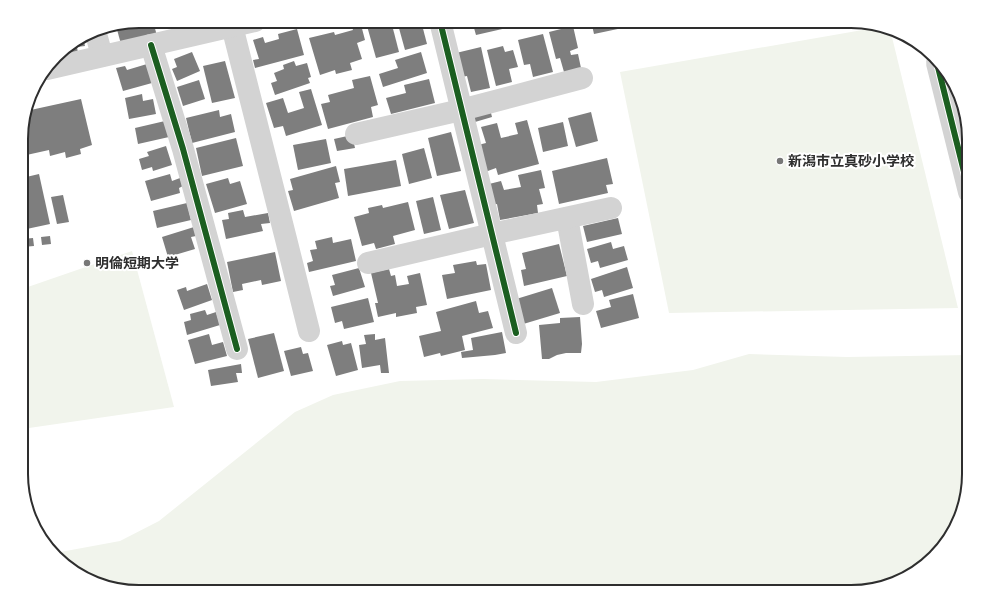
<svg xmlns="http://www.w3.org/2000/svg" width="990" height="613" font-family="'Archivo Narrow','Noto Sans JP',sans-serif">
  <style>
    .green { fill: #f1f4ec }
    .building { fill: #7e7e7e }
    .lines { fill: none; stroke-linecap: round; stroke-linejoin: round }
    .street { stroke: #d3d3d3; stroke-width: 22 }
    .cycleway-casing { stroke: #fff; stroke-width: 8 }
    .cycleway { stroke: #1b5e20; stroke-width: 6 }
    .poi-dot { fill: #777; stroke: #fff; stroke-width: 1.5 }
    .labels { text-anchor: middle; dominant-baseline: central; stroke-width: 4; stroke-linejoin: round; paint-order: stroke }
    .poi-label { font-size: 14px; font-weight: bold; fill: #2e2e2e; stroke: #fff; text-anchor: start }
    .rim { fill: none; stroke: #2e2e2e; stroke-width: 2 }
  </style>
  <rect width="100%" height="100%" fill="#fff"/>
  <g class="green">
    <polygon points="874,28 891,33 958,308 669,313 620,72"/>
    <polygon points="132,251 174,407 22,429 22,289"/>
    <polygon points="749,354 847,357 969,355 969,481 949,539 910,576 858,592 139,592 74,572 55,553 120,541 159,521 295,412 333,395 400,381 483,379 596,382 693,370"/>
  </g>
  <g class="building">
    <polygon points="139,21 153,21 157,36 121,44 116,26"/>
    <polygon points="350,21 360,21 365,40 357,43 362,59 350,63 352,70 336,74 335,70 320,75 309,38 334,32 335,35 353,30"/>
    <polygon points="385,21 391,21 399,52 376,58 367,26"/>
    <polygon points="397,21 421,21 427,44 405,50"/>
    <polygon points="472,21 519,21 520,25 476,35"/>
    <polygon points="591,21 651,21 651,22 594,34"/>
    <polygon points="573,26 578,48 570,51 571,55 578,54 581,68 564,72 560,58 556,59 549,32"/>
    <polygon points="297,29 304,55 255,68 253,60 259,59 253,40 263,37 265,43 279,39 278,34"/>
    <polygon points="543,34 553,72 533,77 530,64 524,65 518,40"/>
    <polygon points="83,37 85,46 77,47 78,53 56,57 61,51"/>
    <polygon points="503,46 505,52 513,50 518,67 509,69 512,82 496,86 487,50"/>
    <polygon points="481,47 490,88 471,92 467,76 461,77 456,53"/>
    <polygon points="192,52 200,71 177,81 172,69 177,67 174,59"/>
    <polygon points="421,52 427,73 383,87 379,74 398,68 395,60"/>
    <polygon points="225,61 235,98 212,103 203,66"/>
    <polygon points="294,61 296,66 307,63 311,77 308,78 310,83 275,95 271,83 277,81 274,73 284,69 283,65"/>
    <polygon points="147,64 152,83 123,91 116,68 125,66 127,70"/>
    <polygon points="370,76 378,105 371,107 373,117 328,129 321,104 330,102 328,95 354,88 352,80"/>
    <polygon points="429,79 435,103 391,114 386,98 406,93 404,85"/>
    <polygon points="199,80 205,99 183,106 177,87"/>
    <polygon points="311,89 322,125 286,136 283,126 274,128 266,103 283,98 288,113 304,108 299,92"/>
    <polygon points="142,94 143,101 153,99 156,114 129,119 125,98"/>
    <polygon points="81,99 92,145 80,149 81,154 66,158 65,152 50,156 49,150 22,156 22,124 26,111"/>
    <polygon points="490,109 492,117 475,122 473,114"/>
    <polygon points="219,110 220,117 231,114 235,132 192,143 186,118"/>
    <polygon points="591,112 598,141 576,147 568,118"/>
    <polygon points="527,120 539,164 498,175 496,168 485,172 478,145 486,143 481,127 497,123 501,138 518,134 515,123"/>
    <polygon points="165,121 169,137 138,144 135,128"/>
    <polygon points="563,122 568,146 543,152 538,128"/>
    <polygon points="451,132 461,171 437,176 428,138"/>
    <polygon points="352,135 355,148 337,151 334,139"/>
    <polygon points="236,138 243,166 202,176 196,148"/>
    <polygon points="326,139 331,163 298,170 293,145"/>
    <polygon points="166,146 172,165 153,171 152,167 142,170 139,159 149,156 147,152"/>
    <polygon points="424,148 432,178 409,184 402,154"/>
    <polygon points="607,158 613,184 606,185 608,193 559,204 552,171"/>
    <polygon points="396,160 401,186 348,196 344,169"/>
    <polygon points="336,166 340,182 335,183 339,198 294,211 288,191 293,190 290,179"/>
    <polygon points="541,170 545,188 539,189 543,204 537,205 538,213 500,220 497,204 493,205 489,184 501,181 504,190 521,187 518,175"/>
    <polygon points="39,174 50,224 22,230 22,178"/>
    <polygon points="170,174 172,181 180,178 183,186 179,188 180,193 151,201 145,181"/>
    <polygon points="228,178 230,184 240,181 247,204 215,213 206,184"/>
    <polygon points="465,190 474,223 449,229 440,195"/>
    <polygon points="63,195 69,222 57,224 51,197"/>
    <polygon points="433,197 441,230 424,234 416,201"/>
    <polygon points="408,202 415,230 393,236 395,244 376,249 374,243 362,246 354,217 369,213 368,208 382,205 383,208"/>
    <polygon points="187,203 191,220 157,228 153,211"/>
    <polygon points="243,210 245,217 268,213 270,223 261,224 263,231 226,239 222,220 229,219 228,213"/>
    <polygon points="618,218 622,234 587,242 583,226"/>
    <polygon points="194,227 196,236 191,237 195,249 168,257 162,237"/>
    <polygon points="50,236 51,244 42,245 41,237"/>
    <polygon points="332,237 333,243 351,239 356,261 309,272 307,263 313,261 310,250 317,249 315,241"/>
    <polygon points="33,238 34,246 22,247 22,239"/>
    <polygon points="611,242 613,249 624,246 628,260 600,268 598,261 591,263 587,249"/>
    <polygon points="559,244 567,276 524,286 521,270 526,269 522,253"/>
    <polygon points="275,252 281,281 262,285 261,280 242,284 243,290 233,292 227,262"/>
    <polygon points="476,261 477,265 486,264 491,290 447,299 442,275 455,273 453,265"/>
    <polygon points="627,267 633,288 604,297 602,290 595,292 591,279"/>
    <polygon points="359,268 365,287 333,296 330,286 335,285 332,275"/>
    <polygon points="389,269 391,276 395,275 397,286 409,284 407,276 420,273 427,305 416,307 417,313 396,317 396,313 378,317 375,303 378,303 371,273"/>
    <polygon points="207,284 212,300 184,310 177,290 186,287 187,291"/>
    <polygon points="552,288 560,313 520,325 513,300"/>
    <polygon points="633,294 639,318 601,328 596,311 611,307 609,300"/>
    <polygon points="368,298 374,322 344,329 342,321 335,323 331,307"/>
    <polygon points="476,301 479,313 488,311 493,328 462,336 465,350 441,356 440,353 424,357 419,336 441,331 436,312"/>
    <polygon points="205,310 207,315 216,312 220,325 187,335 184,322 191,320 190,314"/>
    <polygon points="580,317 582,344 581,353 566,353 557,355 549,359 542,359 539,325 560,323 560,318"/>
    <polygon points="502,332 506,353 495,355 462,358 461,352 473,350 471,338"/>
    <polygon points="274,333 284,371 258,378 248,339"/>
    <polygon points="209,334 212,345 223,342 227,356 195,364 188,340"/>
    <polygon points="375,334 375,340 385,338 389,373 381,373 380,365 362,368 359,345 366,344 364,335"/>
    <polygon points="342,341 343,345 351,343 358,370 336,376 327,345"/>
    <polygon points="301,347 303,354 308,353 313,371 291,376 284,351"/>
    <polygon points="241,364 242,373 236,373 238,382 211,386 208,370"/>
  </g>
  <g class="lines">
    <g class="street">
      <polyline points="440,21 516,333"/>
      <polyline points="232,26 286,239 309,331"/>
      <polyline points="95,30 102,56"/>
      <polyline points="151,45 183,149 237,349"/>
      <polyline points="937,63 969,192"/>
      <polyline points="47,69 255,21"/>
      <polyline points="356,134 461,110 582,78"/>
      <polyline points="567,218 583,304"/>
      <polyline points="368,263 492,234 611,208"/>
    </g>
    <defs>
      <g id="cycleway">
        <polyline points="440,21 516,333"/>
        <polyline points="151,45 183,149 237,349"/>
        <polyline points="937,63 969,192"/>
      </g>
    </defs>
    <use href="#cycleway" class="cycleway-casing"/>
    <use href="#cycleway" class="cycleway"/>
  </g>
  <g class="poi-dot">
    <circle cx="780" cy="161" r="4"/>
    <circle cx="87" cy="263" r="4"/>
  </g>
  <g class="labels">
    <g class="poi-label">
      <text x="788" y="161">新潟市立真砂小学校</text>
      <text x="95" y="263">明倫短期大学</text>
    </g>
  </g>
  <path d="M0 0H990V613H0ZM139 28H851A111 111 0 0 1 962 139V474A111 111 0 0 1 851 585H139A111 111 0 0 1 28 474V139A111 111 0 0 1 139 28Z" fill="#fff" fill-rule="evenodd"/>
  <path class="rim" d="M139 28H851A111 111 0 0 1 962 139V474A111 111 0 0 1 851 585H139A111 111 0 0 1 28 474V139A111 111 0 0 1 139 28Z"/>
</svg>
